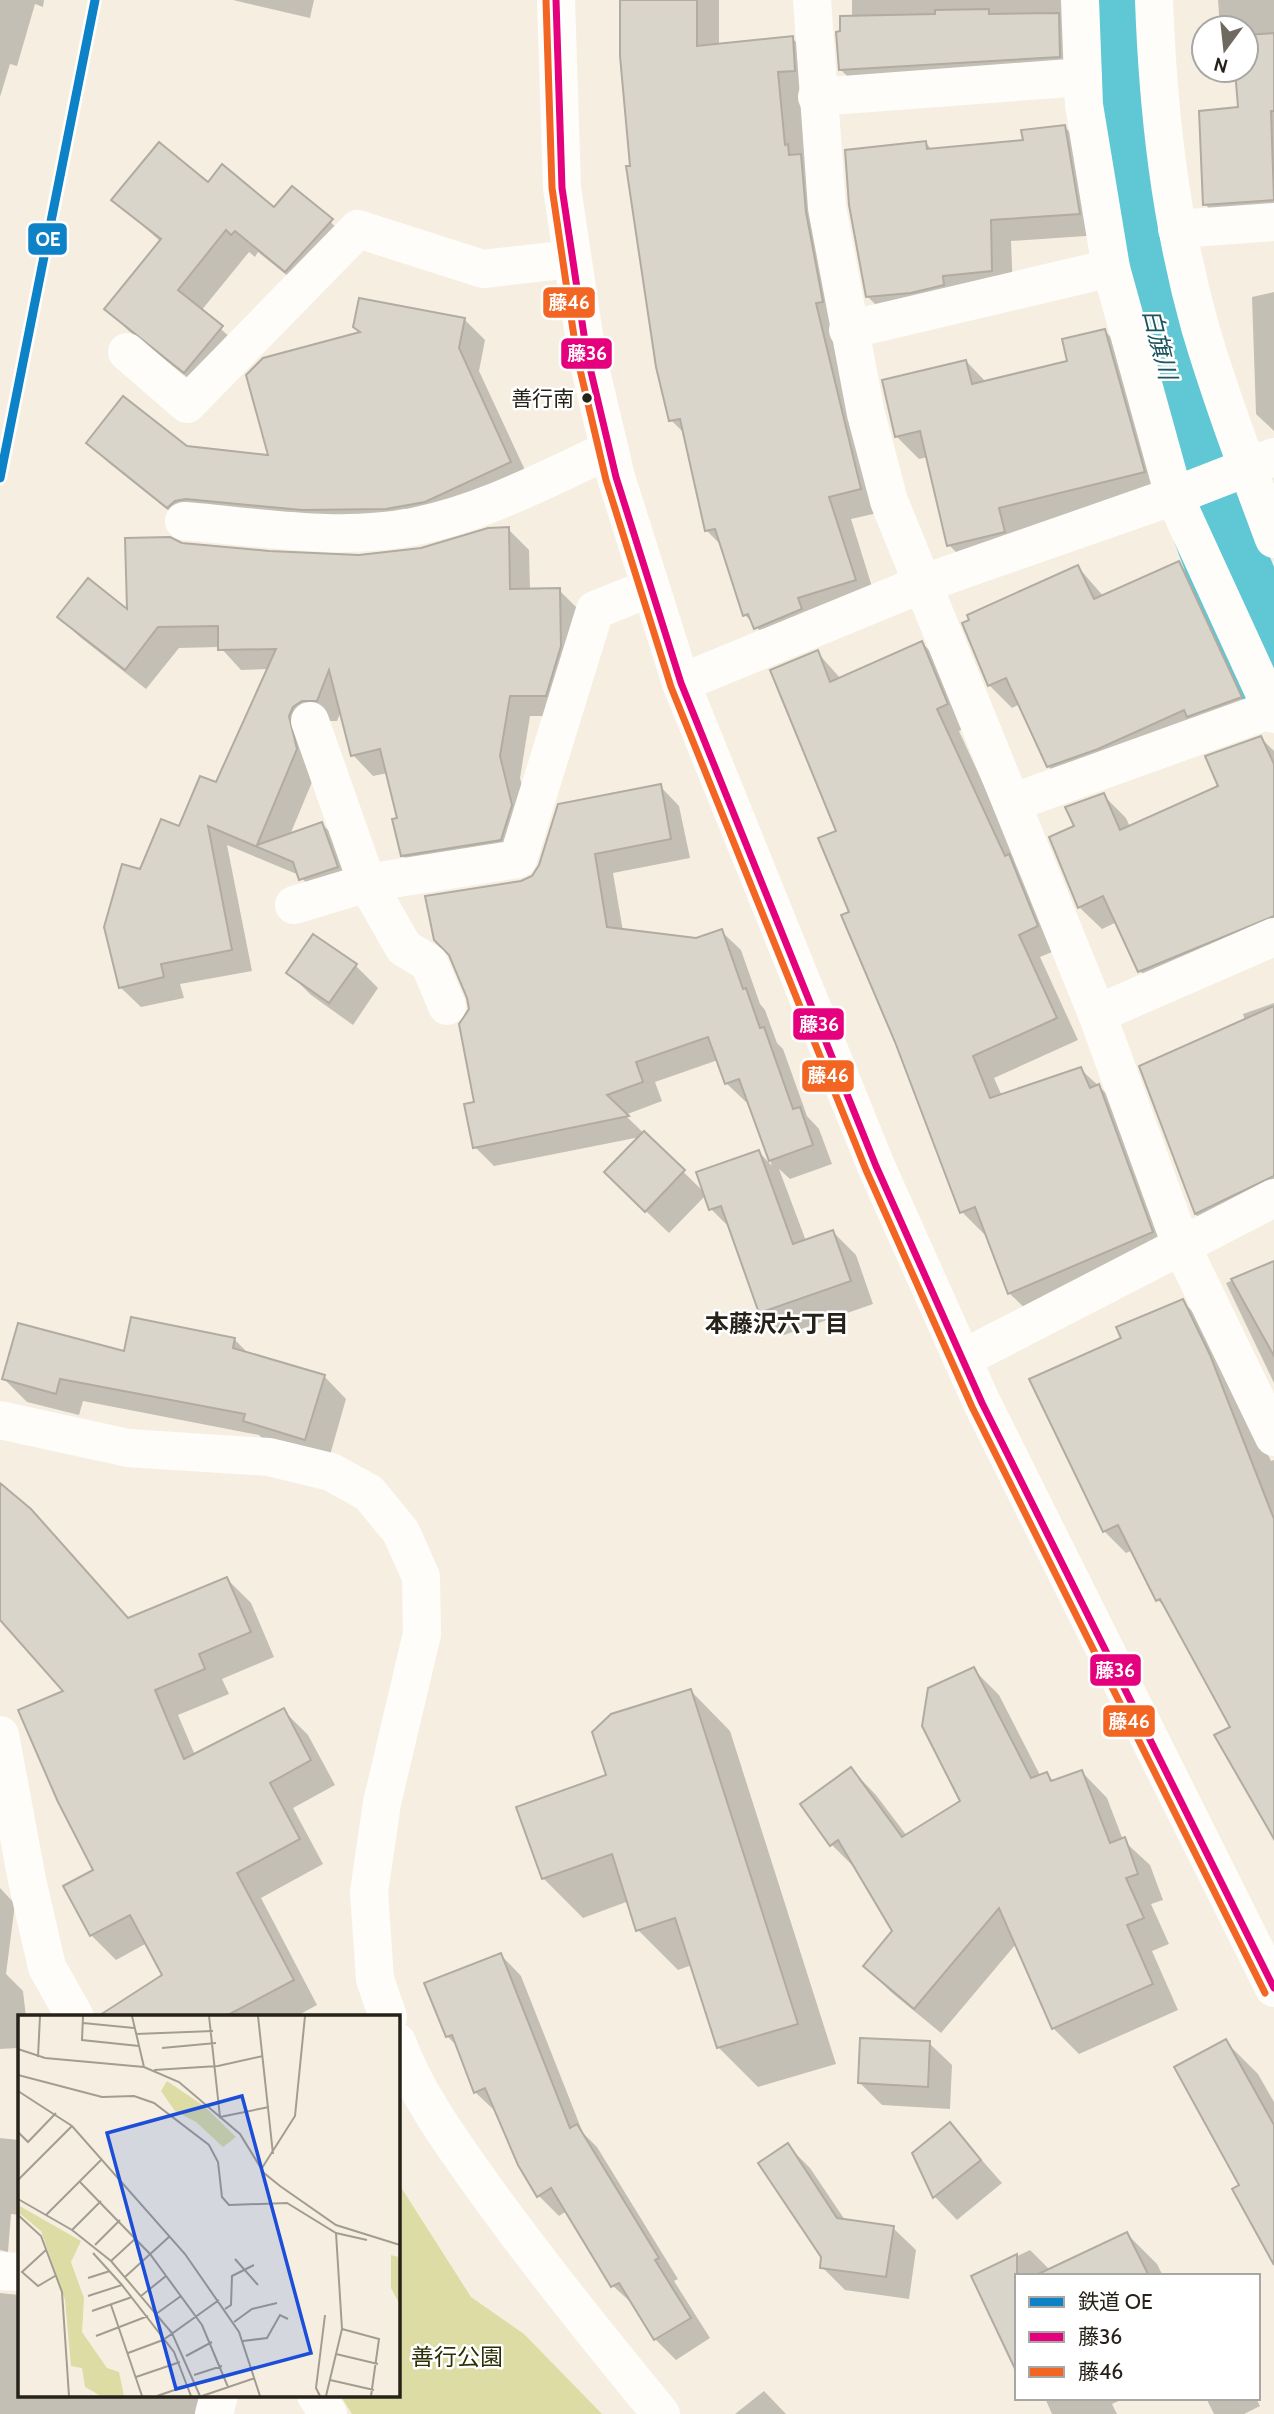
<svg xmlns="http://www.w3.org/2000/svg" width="1274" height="2414" font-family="Cabin,'Noto Sans JP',sans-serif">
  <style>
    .green { fill: #dcdca4 }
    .shadow { fill: #0003; fill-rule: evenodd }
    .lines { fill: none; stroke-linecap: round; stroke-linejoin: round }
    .river { stroke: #60c8d4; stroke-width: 84 }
    .building { fill: #dad5ca; stroke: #b1aba1; stroke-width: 2 }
    .minor { stroke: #fefdfa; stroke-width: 38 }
    .bus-1-casing { stroke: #fff; stroke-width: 12 }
    .bus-2-casing { stroke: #fff; stroke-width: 12 }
    .bus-1 { stroke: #e5007d; stroke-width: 7 }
    .bus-2 { stroke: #f26522; stroke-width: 7 }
    .rail-1-casing { stroke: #fff; stroke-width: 14 }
    .rail-1 { stroke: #0d82c7; stroke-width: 9 }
    .bus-dot { fill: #262219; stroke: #fff; stroke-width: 2.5 }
    .labels { text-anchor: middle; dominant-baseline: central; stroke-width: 5; stroke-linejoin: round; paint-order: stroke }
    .bus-label { font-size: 21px; fill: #262219; stroke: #fff; text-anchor: end }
    .park-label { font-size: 23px; fill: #2d2f05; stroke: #fff }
    .water-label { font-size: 24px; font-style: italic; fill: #1b545e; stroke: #fff }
    .neighbourhood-label { font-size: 24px; font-weight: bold; fill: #262219; stroke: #fff }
    .inset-road { fill: none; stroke: #a39d91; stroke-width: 2 }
    .view { fill: #1d4ed8; fill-opacity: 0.15; stroke: #1d4ed8; stroke-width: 3.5 }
    .inset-edge { fill: none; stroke: #262219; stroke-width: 3.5 }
    .line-badge { stroke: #fff; stroke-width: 2.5 }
    .badge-label { font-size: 19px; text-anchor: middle; font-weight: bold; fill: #fff }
  </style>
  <rect width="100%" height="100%" fill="#f6efe1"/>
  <polygon class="green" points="397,2181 471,2297 524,2334 602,2414 352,2414 340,2395 397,2395"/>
  <g class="shadow">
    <polygon points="0,0 44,0 43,7 35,4 17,66 10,64 0,97"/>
    <polygon points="233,0 314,0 310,18"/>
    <polygon points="622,0 719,0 719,46 792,38 815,61 882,512 851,519 877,603 779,651 745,615 723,547 706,530 685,434 671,420 658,366 628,168 631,167"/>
    <polygon points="852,0 1090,0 1082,79 863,92 841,70 852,18"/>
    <polygon points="1218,0 1274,0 1274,224 1227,227 1205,204 1239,108 1235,70 1246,70 1246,28 1220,28"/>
    <polygon points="1065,127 1086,149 1100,235 1011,241 1013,292 889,318 868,297 926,143 933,151 1025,142"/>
    <polygon points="208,184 275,209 292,188 354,243 304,289 258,252 255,257 249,252 201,311 244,350 208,394 129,331 106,309 161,242 114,200"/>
    <polygon points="1274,292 1274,431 1256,414 1252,297"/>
    <polygon points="464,319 485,340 479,371 531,483 447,522 189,527 109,463 88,443 271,457"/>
    <polygon points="1105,331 1127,354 1166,494 972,568 949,545 928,457 919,459 896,436 966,361 986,382 1069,362"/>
    <polygon points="508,529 529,550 530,590 559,590 580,611 566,716 530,716 520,778 532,827 522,860 423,875 402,855 399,819 388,773 373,776 353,755 341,711 337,721 323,721 317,770 290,835 322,824 343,845 358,888 322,900 299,875 227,845 252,971 180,984 184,998 141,1007 120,987 141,871 217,785 269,669 241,670 220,647 179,648 146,689 80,637 59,617 129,612 182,544 269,553 360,556 421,549"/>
    <polygon points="1178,563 1201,586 1263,719 1071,789 1048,766 1020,704 1012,708 989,685 1078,567 1104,597"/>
    <polygon points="922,643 944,665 969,727 959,731 1059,949 1040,957 1078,1040 994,1078 1002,1096 1080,1069 1099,1086 1121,1109 1174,1255 1032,1315 1009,1293 987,1233 984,1234 962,1212 851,913 817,652 841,679"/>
    <polygon points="1261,738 1274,751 1274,946 1163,994 1140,971 1117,922 1102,929 1079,907 1076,826 1103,795 1126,818 1130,827 1221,786"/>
    <path d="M660,786L679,806L690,858L613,873L623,931L696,940L721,931L741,950L760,1004L765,1010L777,1043L783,1049L807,1116L819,1129L832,1164L790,1179L779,1169L806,1241L833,1232L856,1255L873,1304L784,1335L761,1312L731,1229L711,1209L706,1195L669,1233L629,1195L640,1137L494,1166L475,1147L476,1104L470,1010L522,882ZM718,1060L726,1083L746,1102L749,1101L772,1166L759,1152L705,1193L625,1115L662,1101L655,1082Z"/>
    <polygon points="356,966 378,988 353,1025 311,995 288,972"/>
    <polygon points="1274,1003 1274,1209 1217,1236 1195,1214 1142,1067 1245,1021 1243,1014"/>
    <polygon points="1274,1263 1274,1383 1226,1283"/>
    <polygon points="1182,1301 1205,1324 1271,1461 1274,1460 1274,1825 1232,1728 1169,1611 1158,1600 1133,1550 1126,1553 1104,1531 1124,1339"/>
    <polygon points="234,1339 249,1354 324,1376 346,1399 328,1462 268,1444 259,1435 83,1401 79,1415 27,1402 4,1379 126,1353"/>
    <polygon points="0,1485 56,1536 130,1620 227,1579 251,1603 274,1657 222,1679 229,1694 178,1715 195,1755 283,1710 308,1735 335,1785 293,1808 323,1864 261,1898 317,2005 295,2017 111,2017 164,1976 147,1943 116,1960 91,1935 96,1871 66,1692 0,1617"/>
    <polygon points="973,1669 999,1695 1041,1777 1047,1774 1054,1782 1082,1772 1107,1798 1123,1840 1150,1865 1163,1900 1151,1904 1169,1944 1152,1951 1178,2010 1079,2054 1053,2028 1016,1944 941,2033 891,1992 865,1966 894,1931 857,1870 832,1845 851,1769 876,1795 907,1836 963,1802"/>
    <polygon points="691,1691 730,1731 836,2064 758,2087 718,2047 692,1965 678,1970 638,1930 629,1901 583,1918 543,1878 608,1776"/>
    <polygon points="0,1888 15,1904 6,1974 23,1991 26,2017 19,2017 19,2048 0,2049"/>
    <polygon points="501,1955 521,1976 583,2133 597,2147 678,2279 674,2281 710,2338 676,2360 655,2339 635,2306 613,2286 567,2211 559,2216 538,2195 496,2112 475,2092 458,2047 447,2036"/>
    <polygon points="1225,2041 1258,2074 1274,2102 1274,2246"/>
    <polygon points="929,2043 952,2065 950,2109 882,2105 859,2082"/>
    <polygon points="950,2124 1002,2183 957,2220 935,2197 914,2153"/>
    <polygon points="0,2138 19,2140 19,2215 11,2214 8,2252 0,2250"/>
    <polygon points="788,2146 810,2168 845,2220 893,2228 916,2250 909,2299 845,2290 822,2267 823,2256"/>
    <polygon points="1127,2234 1157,2264 1163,2276 973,2277 1030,2250 1050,2270"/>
    <polygon points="0,2293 19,2295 19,2395 227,2395 226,2414 0,2414"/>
    <polygon points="764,2391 786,2414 735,2414"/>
    <polygon points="1045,2398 1125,2398 1112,2404 1117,2414 1052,2414"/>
    <polygon points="1206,2398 1256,2398 1260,2406 1244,2414 1214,2414"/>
  </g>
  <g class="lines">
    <path class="river" d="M1113,0C1119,187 1156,374 1222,550C1237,591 1257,631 1274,672"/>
  </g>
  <g class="building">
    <polygon points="620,0 697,0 697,46 793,36 795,71 778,72 785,145 788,144 789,155 801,154 806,212 823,302 816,303 861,489 829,497 856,580 798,598 802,609 754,629 748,614 743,616 715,529 705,531 680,419 669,421 656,367 626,166 630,166 620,56"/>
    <polygon points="989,9 989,14 1059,13 1060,57 839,70 836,32 840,31 840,16 935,14 935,10"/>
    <polygon points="1274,33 1274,111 1271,111 1274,200 1203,205 1199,111 1238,107 1235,70 1246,70 1246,35"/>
    <polygon points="1065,125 1080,214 991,220 992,271 943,276 944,285 911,293 866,297 849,205 845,150 926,141 927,149 1023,140 1021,130"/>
    <polygon points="159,142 208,182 222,164 274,207 292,186 333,219 285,272 235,231 231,235 226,230 178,290 223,326 184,373 104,309 161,239 111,200"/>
    <polygon points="359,298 465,318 459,348 511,462 425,502 386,509 302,510 186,499 175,501 167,508 86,443 123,396 187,446 268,455 246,375 263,358 360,332 353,327"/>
    <polygon points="1105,329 1145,472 999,508 1005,532 947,546 920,431 895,437 882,380 966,360 972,384 1067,361 1062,339"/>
    <polygon points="509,527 510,589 560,588 561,646 546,696 510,696 500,756 512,805 501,840 401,856 392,819 397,818 380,749 351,756 329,670 317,701 302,701 293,707 289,716 297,749 257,845 322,822 338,867 299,880 293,862 208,826 232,950 161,964 164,977 119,988 104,927 122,864 140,869 161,819 179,826 200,776 216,782 276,649 218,650 218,626 158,627 125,670 57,617 88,578 127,609 125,538 170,537 182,543 269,551 359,555 421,548 488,528"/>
    <polygon points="1179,561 1242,697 1187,717 1184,710 1098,749 1047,767 1006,678 988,686 962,623 969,620 967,615 1078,565 1094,599"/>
    <polygon points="922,641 948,704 937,709 1005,856 1009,854 1038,926 1019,935 1057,1018 973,1056 990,1098 1081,1067 1090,1088 1099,1084 1153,1232 1008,1294 975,1207 960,1213 895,1042 841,915 849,912 818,838 836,831 770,670 818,650 830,682"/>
    <polygon points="1261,736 1274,764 1274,916 1138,972 1103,896 1078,908 1049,837 1074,826 1065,807 1104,793 1120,830 1218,786 1205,756"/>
    <polygon points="661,784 671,839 595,854 607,927 696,938 722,929 743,989 746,988 760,1028 764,1027 793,1109 800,1107 813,1145 769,1161 739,1079 725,1084 708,1037 636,1062 643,1082 607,1095 629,1116 473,1148 464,1104 474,1102 459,1024 469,1009 467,998 449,955 434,940 425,896 521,881 532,876 539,865 558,804"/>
    <polygon points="313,934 357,964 329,1003 286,973"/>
    <polygon points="1274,1006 1274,1176 1195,1214 1139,1066"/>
    <polygon points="644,1131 685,1170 645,1212 604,1172"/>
    <polygon points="759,1150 793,1244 833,1230 851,1281 759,1313 721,1206 709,1210 696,1172"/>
    <polygon points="1274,1261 1274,1356 1231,1279"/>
    <polygon points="1183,1299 1210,1355 1274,1519 1274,1839 1214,1735 1230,1727 1160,1599 1156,1601 1118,1525 1103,1532 1029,1379 1121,1338 1116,1327"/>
    <polygon points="131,1317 235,1338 233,1348 325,1375 305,1440 243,1421 245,1414 60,1379 56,1394 2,1379 18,1323 124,1351"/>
    <polygon points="0,1483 31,1509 128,1618 227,1577 251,1632 199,1654 205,1669 155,1690 184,1759 284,1708 311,1760 270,1783 300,1839 237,1873 294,1980 224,2017 97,2017 162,1975 130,1915 90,1936 63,1886 93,1870 58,1802 18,1710 63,1691 0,1620"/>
    <polygon points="974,1667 1031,1778 1047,1772 1051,1781 1082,1770 1110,1843 1125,1837 1138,1874 1126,1878 1144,1918 1127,1925 1153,1984 1052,2029 999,1908 914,2009 863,1966 892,1931 838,1840 830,1846 800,1804 851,1767 902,1837 960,1801 922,1726 928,1688"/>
    <polygon points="691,1689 798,2024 717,2048 675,1918 636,1931 612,1854 542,1879 516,1807 606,1775 592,1732 611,1714"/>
    <polygon points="501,1953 570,2128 577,2124 659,2258 655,2260 691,2318 654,2340 619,2283 611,2287 551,2188 537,2197 518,2165 485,2088 474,2093 452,2035 446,2037 424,1983"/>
    <polygon points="860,2038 930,2041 928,2087 858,2083"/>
    <polygon points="1226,2039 1274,2125 1274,2265 1232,2189 1239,2185 1174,2067"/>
    <polygon points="950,2122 981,2160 933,2198 912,2153"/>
    <polygon points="788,2143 837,2218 894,2226 886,2277 820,2268 821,2257 758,2163"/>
    <polygon points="1127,2232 1149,2276 1034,2276"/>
    <polygon points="1017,2254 1017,2373 971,2276"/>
  </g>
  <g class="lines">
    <g class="minor">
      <polyline points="556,0 562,188 587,355 616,477 681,683 876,1166 982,1403 1274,1988"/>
      <polyline points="812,0 827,208 866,414 889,501 1097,1014 1181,1245 1274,1437"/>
      <polyline points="1080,0 1084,105 1111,268 1174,496 1274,714"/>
      <path d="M1154,0C1158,111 1170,219 1200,327C1221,398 1248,469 1274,539"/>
      <polyline points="817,97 1083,77"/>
      <polyline points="1177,229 1274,222"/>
      <polyline points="848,330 1111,268"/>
      <polyline points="127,352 187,404 358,229 483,269 572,259"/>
      <path d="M184,521C260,527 341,542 417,526C485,512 546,479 609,450"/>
      <polyline points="681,683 922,584 1174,496 1274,457"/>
      <polyline points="310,721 367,883 404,948 429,963 447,1006"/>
      <polyline points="1012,803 1272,709"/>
      <polyline points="294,905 367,883 518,859 595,610 650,588"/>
      <polyline points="1097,1014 1274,937"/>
      <polyline points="962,1359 1274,1198"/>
      <polyline points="0,1420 128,1448 269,1457 331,1472 369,1493 401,1532 421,1577 422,1634 382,1803 369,1892 375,1979 388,2017"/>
      <polyline points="0,1735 27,1880 47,1967 75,2017"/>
      <path d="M397,2042C416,2094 452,2143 484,2188C541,2267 599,2339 661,2414"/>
      <polyline points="0,2271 19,2272"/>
      <polyline points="316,2395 328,2414"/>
      <polyline points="214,2414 219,2395"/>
    </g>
    <defs>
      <polyline id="bus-1" points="556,0 562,188 587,355 616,477 681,683 876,1166 982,1403 1274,1988"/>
      <polyline id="bus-2" points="546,0 552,188 577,357 606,480 671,687 866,1170 972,1407 1265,1993"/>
    </defs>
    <use href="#bus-1" class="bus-1-casing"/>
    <use href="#bus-2" class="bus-2-casing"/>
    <use href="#bus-1" class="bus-1"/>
    <use href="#bus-2" class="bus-2"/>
    <defs>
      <polyline id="rail-1" points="0,478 95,0"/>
    </defs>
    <use href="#rail-1" class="rail-1-casing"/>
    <use href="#rail-1" class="rail-1"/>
  </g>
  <circle class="bus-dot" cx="587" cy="398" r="6"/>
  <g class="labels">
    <g class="bus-label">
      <text x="574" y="398">善行南</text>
    </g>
    <g class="park-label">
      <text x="457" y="2357">善行公園</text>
    </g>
    <g class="water-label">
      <text transform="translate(1160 344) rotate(76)">白旗川</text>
    </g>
    <g class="neighbourhood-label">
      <text x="777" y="1323">本藤沢六丁目</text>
    </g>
  </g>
  <g transform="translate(18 2015)">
    <rect width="382" height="382" fill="#f6efe1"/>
    <path d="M149,66L186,91L218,122L205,132L178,107L157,96L143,76ZM0,190L63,226L53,247L66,283L64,317L89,353L101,357L106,381H83L67,372L64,353L53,351L47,285L23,216L0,197ZM373,240L381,242V288L373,273Z" fill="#dcdca4"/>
    <path class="inset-road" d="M65,1L64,25L121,31M114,1L126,52M191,1L202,102L251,92M240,1L255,139M65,8L116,13M118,19L195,16M144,33L198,28M0,34L27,43L126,52L161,67L222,119L246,158L262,171L318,210L382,230M20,42L22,1M136,55L200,51L245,41M0,60L84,82L116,81L136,88L191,130L200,147L204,182L211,190L269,188L318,218L349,225M0,76L54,111L167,239L221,317L242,381M0,117L10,127L38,98M244,153L277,101L287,1M0,165L54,111M62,167L132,239L184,310L210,372M0,184L54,215L93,246L154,318L182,381M0,200L23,221L44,277L51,381M28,200L84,144M54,215L83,186M77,230L102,205M28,235L4,257L20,271L37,261M75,238L104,270M217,244L240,270M93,246L118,223M107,262L152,221M70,263L92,256M70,281L104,270L156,337L173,381M123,281L148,261M93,290L124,381M207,294L213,290L214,261L236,250M74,296L114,282M138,299L163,281M216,307L234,294L259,288M324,314L361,324L353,381M78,321L130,301M225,326L249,323L262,300L270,304M110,338L145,325L201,285M318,339L360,349M168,341L194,327M176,360L204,351M118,362L162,347M312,365L356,375M139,381L171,370M184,381L237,363M302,381L298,373L307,300M308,381L324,314L318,218"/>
    <path class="view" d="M224,81L293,338L158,374L89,118Z"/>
    <rect width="382" height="382" class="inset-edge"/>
  </g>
  <g class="line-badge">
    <rect x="27" y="222" width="41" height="34" rx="7" fill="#0d82c7"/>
    <rect x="542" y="286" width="54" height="33" rx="7" fill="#f26522"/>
    <rect x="560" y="337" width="53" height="33" rx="7" fill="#e5007d"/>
    <rect x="792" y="1007" width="53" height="34" rx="7" fill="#e5007d"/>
    <rect x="801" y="1059" width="54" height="34" rx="7" fill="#f26522"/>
    <rect x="1089" y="1653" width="53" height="34" rx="7" fill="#e5007d"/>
    <rect x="1102" y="1704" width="54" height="34" rx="7" fill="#f26522"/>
  </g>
  <g class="badge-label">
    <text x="48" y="246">OE</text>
    <text x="569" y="309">藤46</text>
    <text x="587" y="360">藤36</text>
    <text x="819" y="1031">藤36</text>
    <text x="828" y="1082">藤46</text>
    <text x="1115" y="1677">藤36</text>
    <text x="1129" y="1728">藤46</text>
  </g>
  <rect x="1015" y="2274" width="245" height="126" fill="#ffffff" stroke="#a8a7a3" stroke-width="2"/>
  <rect x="1029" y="2297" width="35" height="10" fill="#0d82c7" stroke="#a8a7a3" stroke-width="2"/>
  <text x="1078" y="2309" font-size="21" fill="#262219">鉄道 OE</text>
  <rect x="1029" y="2332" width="35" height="10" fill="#e5007d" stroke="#a8a7a3" stroke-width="2"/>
  <text x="1078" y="2344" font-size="21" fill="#262219">藤36</text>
  <rect x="1029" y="2367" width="35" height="10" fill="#f26522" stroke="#a8a7a3" stroke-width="2"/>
  <text x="1078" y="2379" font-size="21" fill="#262219">藤46</text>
  <g transform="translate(1225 49) rotate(195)"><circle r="33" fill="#ffffff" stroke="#a8a7a3" stroke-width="2"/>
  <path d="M0-5L12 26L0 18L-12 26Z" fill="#6f6a5f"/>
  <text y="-10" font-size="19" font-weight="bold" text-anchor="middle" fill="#262219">N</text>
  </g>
</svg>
